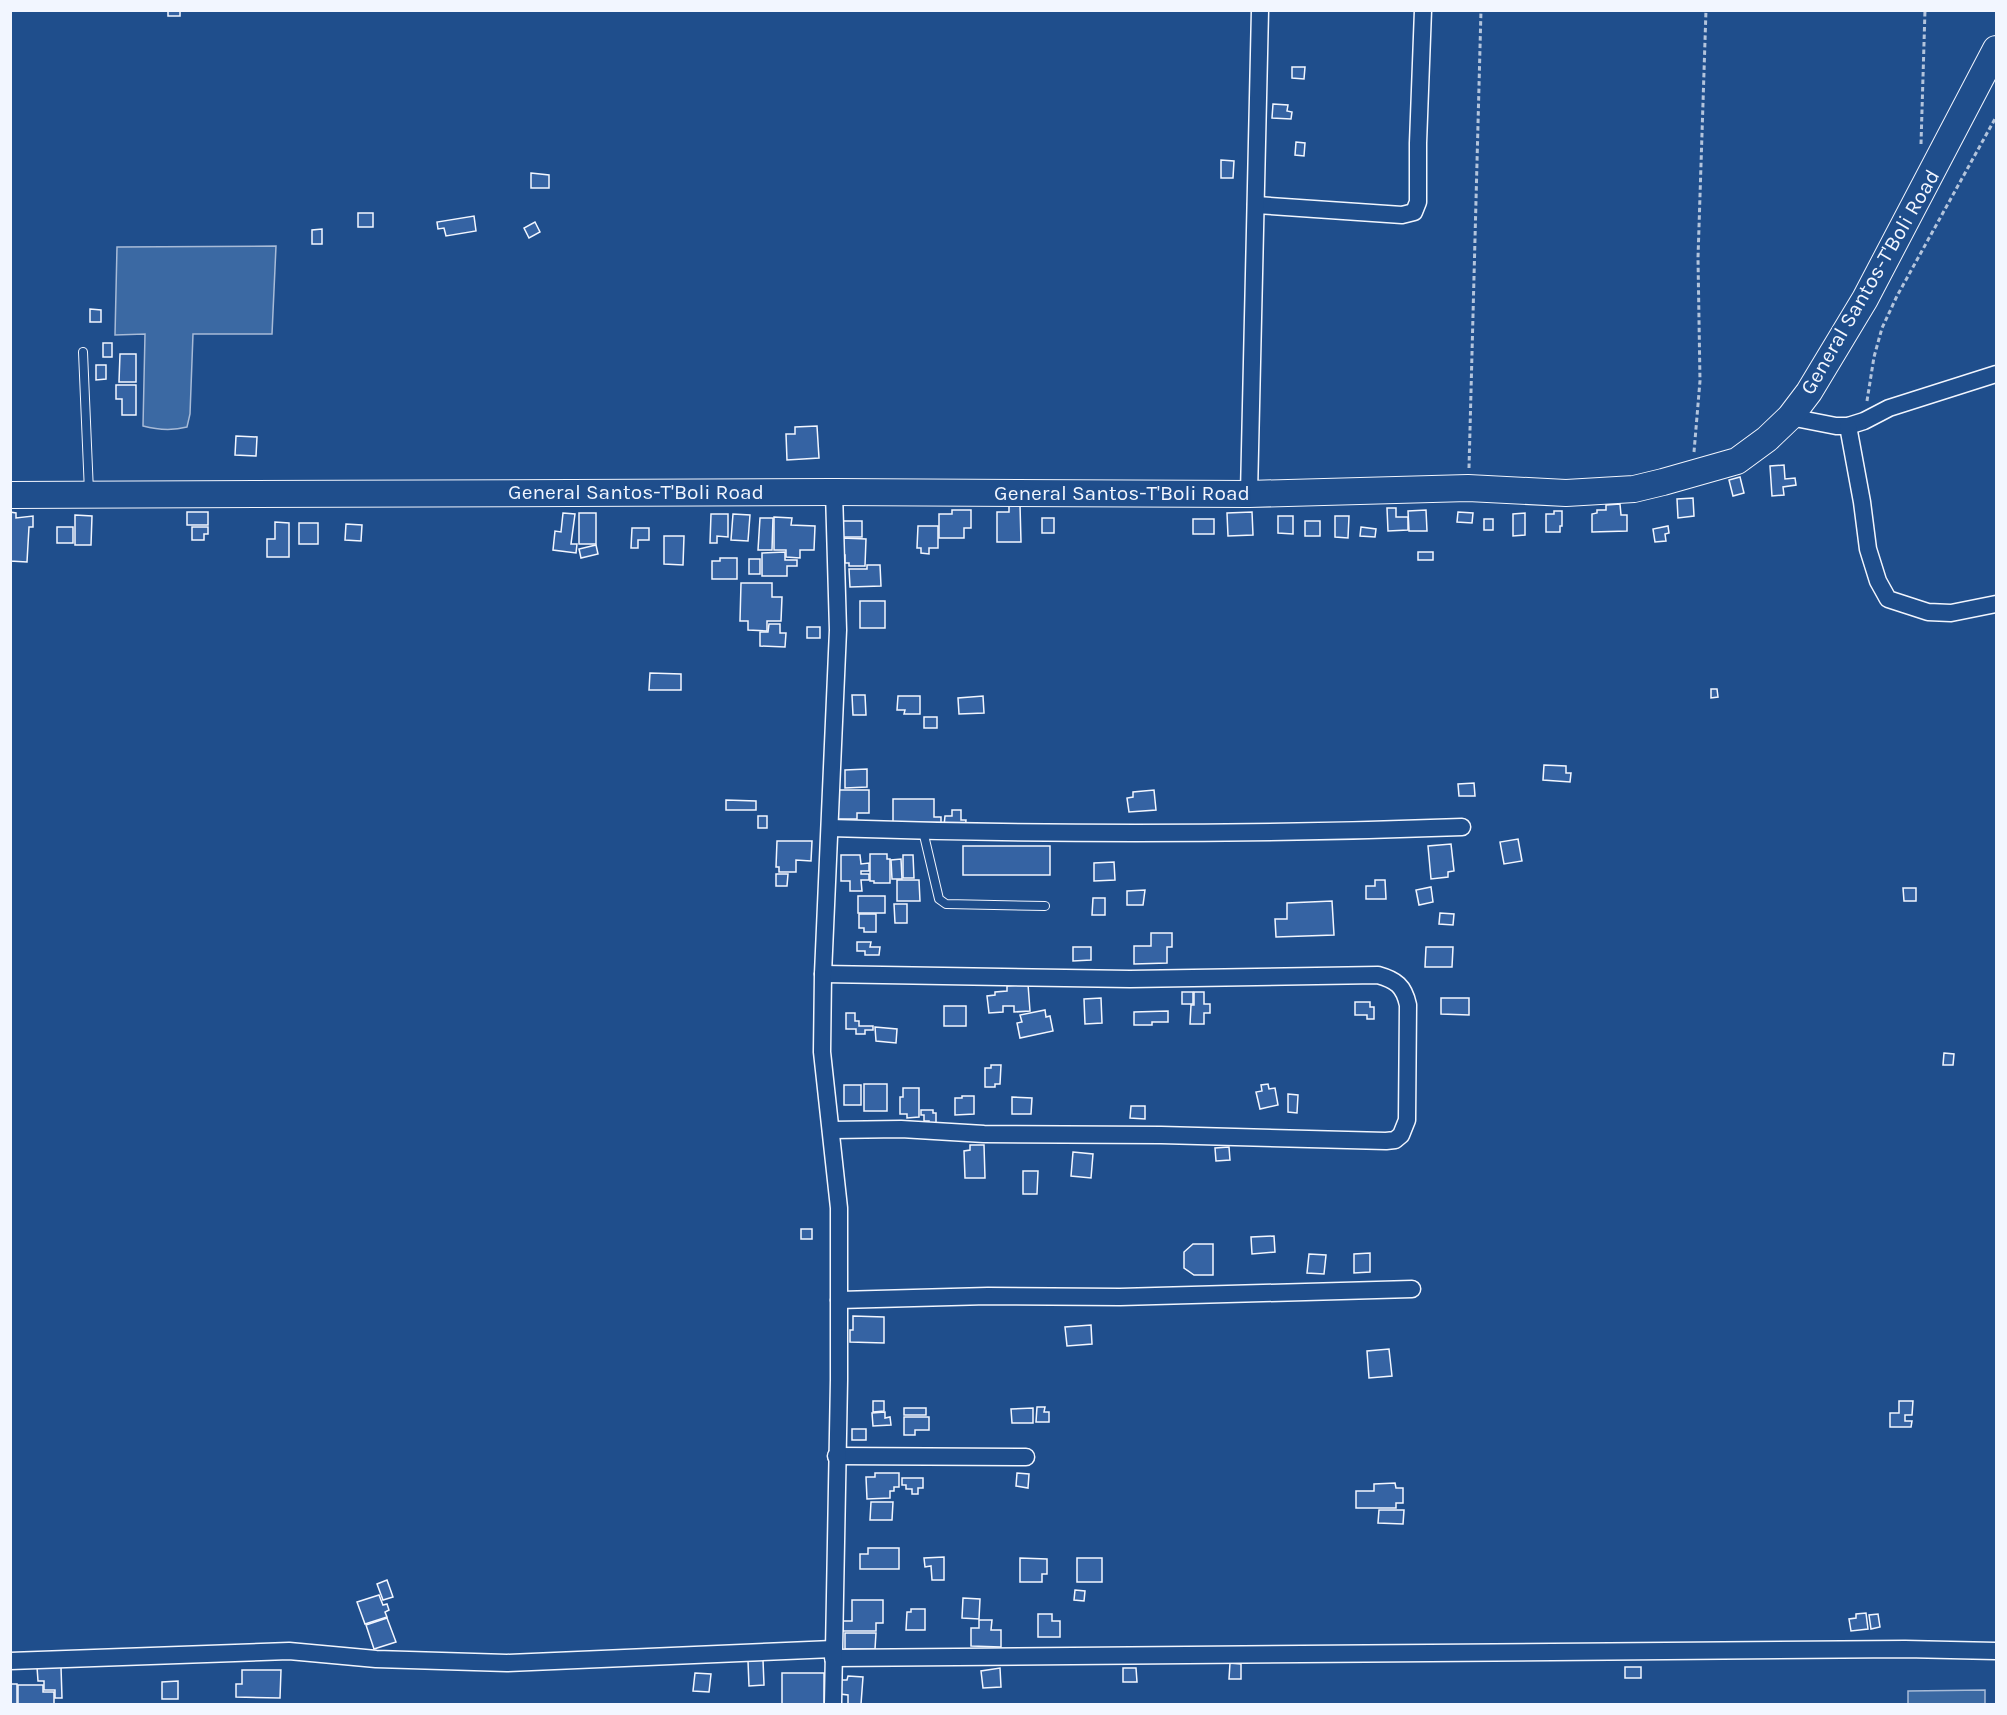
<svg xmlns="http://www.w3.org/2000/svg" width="2007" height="1715" font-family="Karla,sans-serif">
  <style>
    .water { fill: #3b69a3; stroke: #a8bbd7; stroke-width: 1.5 }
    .building { fill: #3563a3; stroke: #f2f6ff; stroke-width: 1.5 }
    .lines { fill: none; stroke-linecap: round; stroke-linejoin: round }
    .service-casing { stroke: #f2f6ff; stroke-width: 10 }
    .minor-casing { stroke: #f2f6ff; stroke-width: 19 }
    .primary-casing { stroke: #f2f6ff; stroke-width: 28 }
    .path { stroke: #b3c4dc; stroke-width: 3; stroke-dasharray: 4.5 3; stroke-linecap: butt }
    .service { stroke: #1f4e8c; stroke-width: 8 }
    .minor { stroke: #1f4e8c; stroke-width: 16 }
    .primary { stroke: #1f4e8c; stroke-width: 26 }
    .labels { text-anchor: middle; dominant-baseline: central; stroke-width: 4.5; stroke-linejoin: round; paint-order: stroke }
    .street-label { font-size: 21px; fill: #f2f6ff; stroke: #1f4e8c }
  </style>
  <rect width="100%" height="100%" fill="#1f4e8c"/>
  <g class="water">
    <path d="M276,246L272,334H193L190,414L187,427C172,431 158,430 143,426L145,334L115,335L117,247Z"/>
    <polygon points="1985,1690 1985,1704 1908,1704 1908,1691"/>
  </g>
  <g class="building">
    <rect x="168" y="10" width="12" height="6"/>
    <polygon points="1292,67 1305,67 1304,79 1292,78"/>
    <polygon points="1273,104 1288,105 1287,111 1292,112 1291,119 1272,118"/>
    <polygon points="1296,142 1305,143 1304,156 1295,155"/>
    <polygon points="1221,160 1234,161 1233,178 1221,178"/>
    <polygon points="531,173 549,175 549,188 531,188"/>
    <rect x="358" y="213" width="15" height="14"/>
    <polygon points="474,216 476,231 446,236 444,228 438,229 437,222"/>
    <polygon points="535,222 540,232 529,238 524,228"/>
    <polygon points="322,229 322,244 312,244 312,230"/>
    <polygon points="90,309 101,310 101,322 90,322"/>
    <rect x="103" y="343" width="9" height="14"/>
    <polygon points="120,354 136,354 136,382 119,382"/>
    <polygon points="96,365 106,365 106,379 96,380"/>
    <polygon points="116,385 136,385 136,415 122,415 122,399 116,399"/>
    <polygon points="817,426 819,458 787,460 786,434 795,434 795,427"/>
    <polygon points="236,436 257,437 256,456 235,455"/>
    <polygon points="1784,465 1785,479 1795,478 1796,485 1783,487 1784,495 1772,496 1770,466"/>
    <polygon points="1740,477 1744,493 1733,496 1729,480"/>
    <polygon points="1693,498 1694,516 1678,518 1677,499"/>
    <polygon points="1620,504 1621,515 1627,515 1627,531 1592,532 1592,514 1597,513 1597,510 1606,510 1606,505"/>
    <polygon points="1009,505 1020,505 1021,542 997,542 997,512 1009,512"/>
    <polygon points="1387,508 1396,508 1396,517 1408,517 1408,530 1388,531"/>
    <polygon points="952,510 971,510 971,528 964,528 964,538 939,538 939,514 952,514"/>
    <polygon points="1426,510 1427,531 1409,531 1408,511"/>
    <polygon points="1554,511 1562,511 1562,526 1560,526 1560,532 1546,532 1546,514 1554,514"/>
    <polygon points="10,512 16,513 16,518 33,516 33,527 29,527 27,562 10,561"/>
    <rect x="187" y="512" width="21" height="13"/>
    <polygon points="1252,512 1253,535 1228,536 1227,513"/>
    <polygon points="1458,512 1473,513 1472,523 1457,522"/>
    <polygon points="563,513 575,514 571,544 577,544 576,553 553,550 555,531 561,532"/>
    <rect x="579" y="513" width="17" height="31"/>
    <polygon points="1525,513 1525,535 1513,536 1513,514"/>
    <polygon points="711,514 728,514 728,537 717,536 717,543 710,543"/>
    <polygon points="733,514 750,515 748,541 731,540"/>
    <polygon points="75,515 92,516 91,545 75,545"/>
    <polygon points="1278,516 1293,516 1293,534 1278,533"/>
    <polygon points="1335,516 1349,516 1348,538 1335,537"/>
    <polygon points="774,517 792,518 791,525 815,526 814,550 800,550 800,558 786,557 786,550 774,550"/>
    <polygon points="760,518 773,518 772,550 758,550"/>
    <rect x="1042" y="518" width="12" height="15"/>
    <rect x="1193" y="519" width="21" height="15"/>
    <rect x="1484" y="519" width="9" height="11"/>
    <rect x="843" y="521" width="19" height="16"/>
    <rect x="1305" y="521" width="15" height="15"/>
    <polygon points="275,522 289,523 289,557 267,557 267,539 275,539"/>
    <rect x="299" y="523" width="19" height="21"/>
    <polygon points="346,524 362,525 361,541 345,540"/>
    <polygon points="918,526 938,526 938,548 929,548 929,554 921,553 921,548 917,548"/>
    <polygon points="1668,526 1669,533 1665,534 1666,541 1655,542 1653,529"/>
    <rect x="57" y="527" width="16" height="16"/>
    <polygon points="192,527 208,527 208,534 204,534 204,540 192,540"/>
    <polygon points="1361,527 1376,529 1375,537 1360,536"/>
    <polygon points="632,528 649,528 649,540 638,540 638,548 631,548"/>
    <polygon points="664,536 684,536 683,565 664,564"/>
    <polygon points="842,538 866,539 865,566 849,566 849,563 845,563 845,555 842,555"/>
    <polygon points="596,545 598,554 581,558 579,549"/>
    <polygon points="785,552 785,560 797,560 797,566 787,566 787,576 762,576 762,553"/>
    <rect x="1418" y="552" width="15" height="8"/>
    <polygon points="720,558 737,558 737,579 712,579 712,561 720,561"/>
    <rect x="749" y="559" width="11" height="15"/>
    <polygon points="867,565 880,565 881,586 850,587 849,569 867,569"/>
    <polygon points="741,583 772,583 772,597 782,597 781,621 767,621 767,631 748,630 748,621 740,621"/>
    <rect x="860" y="601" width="25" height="27"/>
    <polygon points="769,624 780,624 780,633 786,633 785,647 760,646 760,632 768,632"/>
    <rect x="807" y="627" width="13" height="11"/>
    <polygon points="650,673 681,674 681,690 649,690"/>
    <polygon points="1711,689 1717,689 1718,697 1711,698"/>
    <polygon points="852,695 865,695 866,715 853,715"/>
    <polygon points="898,696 920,696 920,714 904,714 905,710 897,710"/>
    <polygon points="983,696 984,713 959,714 958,698"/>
    <rect x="924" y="717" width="13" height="11"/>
    <polygon points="1544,765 1566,766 1566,773 1571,773 1570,782 1543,780"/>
    <polygon points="867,769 867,787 845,788 845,770"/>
    <polygon points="1474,783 1475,796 1459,796 1458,784"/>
    <polygon points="835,790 869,790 869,813 857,813 857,819 835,819"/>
    <polygon points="1154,790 1156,810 1129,812 1127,798 1133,797 1133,792"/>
    <polygon points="893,799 934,799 934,817 941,817 941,829 893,828"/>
    <polygon points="726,800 756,801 756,810 726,810"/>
    <polygon points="952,810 961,810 961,820 966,820 965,832 944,826 945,816 952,816"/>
    <rect x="758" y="816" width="9" height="12"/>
    <polygon points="1518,839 1522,861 1504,864 1500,842"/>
    <polygon points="777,841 812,841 811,861 796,860 796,872 779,872 779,867 776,867"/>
    <polygon points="1451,844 1454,871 1448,872 1448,877 1431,879 1428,846"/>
    <rect x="963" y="846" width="87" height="29"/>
    <polygon points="870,854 887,854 887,859 890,859 890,883 874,883 874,881 870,881"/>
    <polygon points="841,855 860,855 861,864 869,863 869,871 861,871 861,874 869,874 869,880 861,880 862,891 850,891 850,881 841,881"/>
    <polygon points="903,855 913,855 914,878 903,878"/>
    <polygon points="901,859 902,879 892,879 891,860"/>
    <polygon points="1114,862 1115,880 1094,881 1094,863"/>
    <polygon points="776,874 788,874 787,886 776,886"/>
    <polygon points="897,880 919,880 920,901 897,901"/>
    <polygon points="1375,880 1385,880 1386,899 1366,899 1366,886 1375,886"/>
    <polygon points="1431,887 1433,902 1419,905 1416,890"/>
    <polygon points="1903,888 1916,888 1916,901 1904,901"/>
    <polygon points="1145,890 1143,905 1127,905 1127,891"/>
    <rect x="858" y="896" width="27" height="17"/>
    <polygon points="1093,898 1105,898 1105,915 1092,915"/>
    <polygon points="1332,901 1334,935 1276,937 1275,919 1287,919 1287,903"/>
    <polygon points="894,904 907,904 907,923 895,923"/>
    <polygon points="1440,913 1454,914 1453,925 1439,924"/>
    <polygon points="859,914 876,914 876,932 864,932 864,928 859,928"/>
    <polygon points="1151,933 1172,933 1172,947 1167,947 1167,963 1134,964 1134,946 1151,946"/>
    <polygon points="857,942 871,942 870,947 880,947 879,955 865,955 865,951 857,951"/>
    <polygon points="1073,947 1091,947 1091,960 1073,961"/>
    <polygon points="1426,947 1453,947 1452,967 1425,967"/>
    <polygon points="1028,984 1030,1011 1014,1012 1014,1006 1003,1006 1003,1012 989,1013 987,996 995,995 995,992 1007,991 1007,986"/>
    <rect x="1182" y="992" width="11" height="12"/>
    <polygon points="1194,992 1204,992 1204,1004 1210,1004 1210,1013 1204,1013 1204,1024 1190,1024 1191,1005 1194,1005"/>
    <polygon points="1101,998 1102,1023 1085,1024 1084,999"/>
    <polygon points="1441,998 1469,998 1469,1015 1441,1014"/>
    <polygon points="1355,1002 1370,1002 1370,1007 1374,1007 1374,1019 1367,1019 1367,1015 1355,1015"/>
    <rect x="944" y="1006" width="22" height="20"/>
    <polygon points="1045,1010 1046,1017 1050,1016 1053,1031 1020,1038 1017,1023 1022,1022 1020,1015"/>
    <polygon points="1168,1011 1168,1022 1152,1022 1152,1025 1134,1025 1134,1012"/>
    <polygon points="846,1013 855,1013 855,1021 859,1021 859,1026 873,1026 873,1030 865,1030 865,1034 856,1034 856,1029 846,1029"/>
    <polygon points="875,1027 897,1029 896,1043 876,1041"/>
    <polygon points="1944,1053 1954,1054 1953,1065 1943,1065"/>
    <polygon points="991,1065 1001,1065 1000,1084 995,1084 995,1087 985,1087 985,1068 991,1068"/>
    <rect x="864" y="1084" width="23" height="27"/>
    <polygon points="1268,1084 1269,1089 1275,1088 1278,1105 1260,1109 1256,1092 1262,1091 1261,1085"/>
    <rect x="844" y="1085" width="17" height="20"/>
    <polygon points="903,1088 919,1088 919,1117 907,1118 907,1114 900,1114 900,1097 903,1097"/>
    <polygon points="1288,1094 1298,1095 1297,1113 1288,1112"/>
    <polygon points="962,1096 974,1096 974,1114 955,1115 955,1098 962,1098"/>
    <polygon points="1012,1097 1032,1098 1031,1114 1012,1114"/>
    <polygon points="1131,1106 1145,1106 1145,1119 1130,1118"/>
    <polygon points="921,1110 933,1110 933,1113 936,1113 936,1126 929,1126 929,1121 924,1121 924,1115 921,1115"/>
    <polygon points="970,1145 984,1145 985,1178 965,1178 964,1151 970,1150"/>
    <polygon points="1229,1147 1230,1160 1216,1161 1215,1148"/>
    <polygon points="1073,1152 1093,1154 1091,1178 1071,1176"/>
    <polygon points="1023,1171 1038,1171 1037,1194 1023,1194"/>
    <rect x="801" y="1229" width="11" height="10"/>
    <polygon points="1274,1236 1275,1252 1252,1254 1251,1237"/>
    <polygon points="1193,1244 1213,1244 1213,1275 1194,1275 1184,1268 1184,1252"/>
    <polygon points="1370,1253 1370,1272 1354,1273 1354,1254"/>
    <polygon points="1309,1254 1326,1255 1324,1274 1307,1273"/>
    <polygon points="853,1316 884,1317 884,1343 850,1342 850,1330 853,1330"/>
    <polygon points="1091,1325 1092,1344 1067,1346 1065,1327"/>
    <polygon points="1389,1349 1392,1376 1369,1378 1367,1351"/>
    <polygon points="873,1401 884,1401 884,1411 873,1412"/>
    <polygon points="1899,1401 1913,1401 1912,1415 1905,1415 1905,1421 1912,1421 1911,1427 1890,1427 1890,1413 1899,1413"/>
    <polygon points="1037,1407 1045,1407 1044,1412 1049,1412 1049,1422 1036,1422"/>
    <rect x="904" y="1408" width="22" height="7"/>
    <polygon points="1033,1408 1033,1423 1012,1423 1011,1409"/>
    <polygon points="885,1412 885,1418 890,1417 891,1425 873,1426 872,1413"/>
    <polygon points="904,1417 929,1417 929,1430 915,1430 915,1435 904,1435"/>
    <rect x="852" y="1429" width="14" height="11"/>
    <polygon points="875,1473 899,1473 899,1487 894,1487 894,1491 890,1491 890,1498 867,1499 866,1477 875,1477"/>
    <polygon points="1017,1473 1029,1474 1028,1488 1016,1486"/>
    <polygon points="902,1478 923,1478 923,1488 918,1488 918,1494 912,1494 912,1489 906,1489 906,1485 902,1485"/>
    <polygon points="1395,1483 1396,1488 1403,1488 1403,1503 1396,1503 1396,1508 1356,1508 1356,1491 1374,1491 1374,1484"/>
    <polygon points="871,1502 893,1502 892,1520 870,1520"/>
    <polygon points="1379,1510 1404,1510 1403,1524 1378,1523"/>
    <polygon points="868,1548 899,1548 899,1569 860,1569 860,1554 868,1554"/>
    <polygon points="944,1557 944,1580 932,1580 931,1566 925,1567 924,1558"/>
    <polygon points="1020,1558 1047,1559 1047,1574 1042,1574 1042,1582 1020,1582"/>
    <rect x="1077" y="1558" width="25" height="24"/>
    <polygon points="387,1580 393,1597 383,1600 377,1584"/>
    <polygon points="1075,1590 1085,1591 1084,1601 1074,1600"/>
    <polygon points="379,1595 383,1605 387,1604 389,1610 385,1612 387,1617 365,1624 357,1602"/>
    <polygon points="963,1598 980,1599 979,1619 962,1618"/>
    <polygon points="852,1600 883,1600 883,1623 876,1623 876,1631 843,1631 843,1621 852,1621"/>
    <polygon points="911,1609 925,1609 925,1630 906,1630 907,1612 911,1612"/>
    <polygon points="1866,1613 1868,1629 1851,1631 1849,1619 1856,1618 1856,1614"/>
    <polygon points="1038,1614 1052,1614 1052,1621 1060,1621 1060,1637 1038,1637"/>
    <polygon points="1878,1614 1880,1627 1871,1629 1869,1615"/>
    <polygon points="387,1618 396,1642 374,1649 366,1625"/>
    <polygon points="979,1620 992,1620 991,1630 1001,1630 1001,1647 971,1646 971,1628 979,1628"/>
    <polygon points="845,1633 876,1633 875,1649 845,1649"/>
    <polygon points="763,1660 764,1685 749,1686 748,1661"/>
    <polygon points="1230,1663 1241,1664 1241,1679 1229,1679"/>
    <polygon points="37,1667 61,1667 62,1698 55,1698 55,1690 44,1690 44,1681 38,1681"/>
    <rect x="1625" y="1667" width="16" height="11"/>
    <polygon points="1000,1668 1001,1687 983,1688 981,1671"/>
    <polygon points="1123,1668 1136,1668 1137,1682 1123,1682"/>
    <polygon points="242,1670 281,1670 280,1698 236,1697 236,1684 242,1684"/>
    <polygon points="695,1673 711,1674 709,1692 693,1691"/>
    <rect x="782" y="1673" width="42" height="31"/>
    <polygon points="848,1676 863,1677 861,1704 848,1704 848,1695 840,1694 841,1680 847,1680"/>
    <polygon points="178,1681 178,1699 162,1699 162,1682"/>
    <rect x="10" y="1684" width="7" height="20"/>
    <polygon points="18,1685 43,1685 43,1692 54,1692 54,1704 18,1704"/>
  </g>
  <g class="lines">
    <defs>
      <g id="service">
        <polyline points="83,352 89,492"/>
        <polyline points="923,831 939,899 946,904 1045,906"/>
      </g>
      <g id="minor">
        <polyline points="1256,205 1402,215 1414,212 1418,202 1418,143 1423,10"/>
        <polyline points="1790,417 1836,426 1848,426 1864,421 1889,408 1996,374"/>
        <polyline points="1848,426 1862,502 1868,549 1878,581 1888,599 1928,612 1951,613 1996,604"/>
        <polyline points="1249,494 1260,10"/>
        <path d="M830,828C1041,835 1251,835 1462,827"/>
        <path d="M823,974L1130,979L1378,975C1396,980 1404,986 1408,1005L1407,1120L1401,1135L1395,1140L1386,1141L1161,1135L984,1134L901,1129L831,1130"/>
        <polyline points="839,1300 988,1296 1120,1297 1412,1289"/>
        <polyline points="836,1456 1026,1457"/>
        <polyline points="833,1658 1905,1649 1996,1651"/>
        <polyline points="10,1661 289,1651 376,1659 507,1663 833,1649"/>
        <polyline points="833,1704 839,1380 839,1208 822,1052 823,974 838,630 834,492"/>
      </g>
      <polyline id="primary" points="10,495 834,492 1249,494 1468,488 1566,493 1634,489 1663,482 1737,461 1767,439 1790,417 1809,392 1865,299 1996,49"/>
    </defs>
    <use href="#service" class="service-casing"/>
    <use href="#minor" class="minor-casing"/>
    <use href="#primary" class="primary-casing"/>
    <g class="path">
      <polyline points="1921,144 1925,10"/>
      <polyline points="1867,401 1874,357 1882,328 1897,296 1996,117"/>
      <polyline points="1694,452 1700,381 1698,258 1706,10"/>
      <polyline points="1469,468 1481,10"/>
    </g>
    <use href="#service" class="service"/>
    <use href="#minor" class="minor"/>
    <use href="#primary" class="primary"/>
  </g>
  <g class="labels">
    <g class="street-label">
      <text transform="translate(1870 282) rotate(-60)">General Santos-T'Boli Road</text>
      <text x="636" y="492">General Santos-T'Boli Road</text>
      <text x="1122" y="493">General Santos-T'Boli Road</text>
    </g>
  </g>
  <rect width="2007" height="1715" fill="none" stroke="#f2f6ff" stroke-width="24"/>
</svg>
